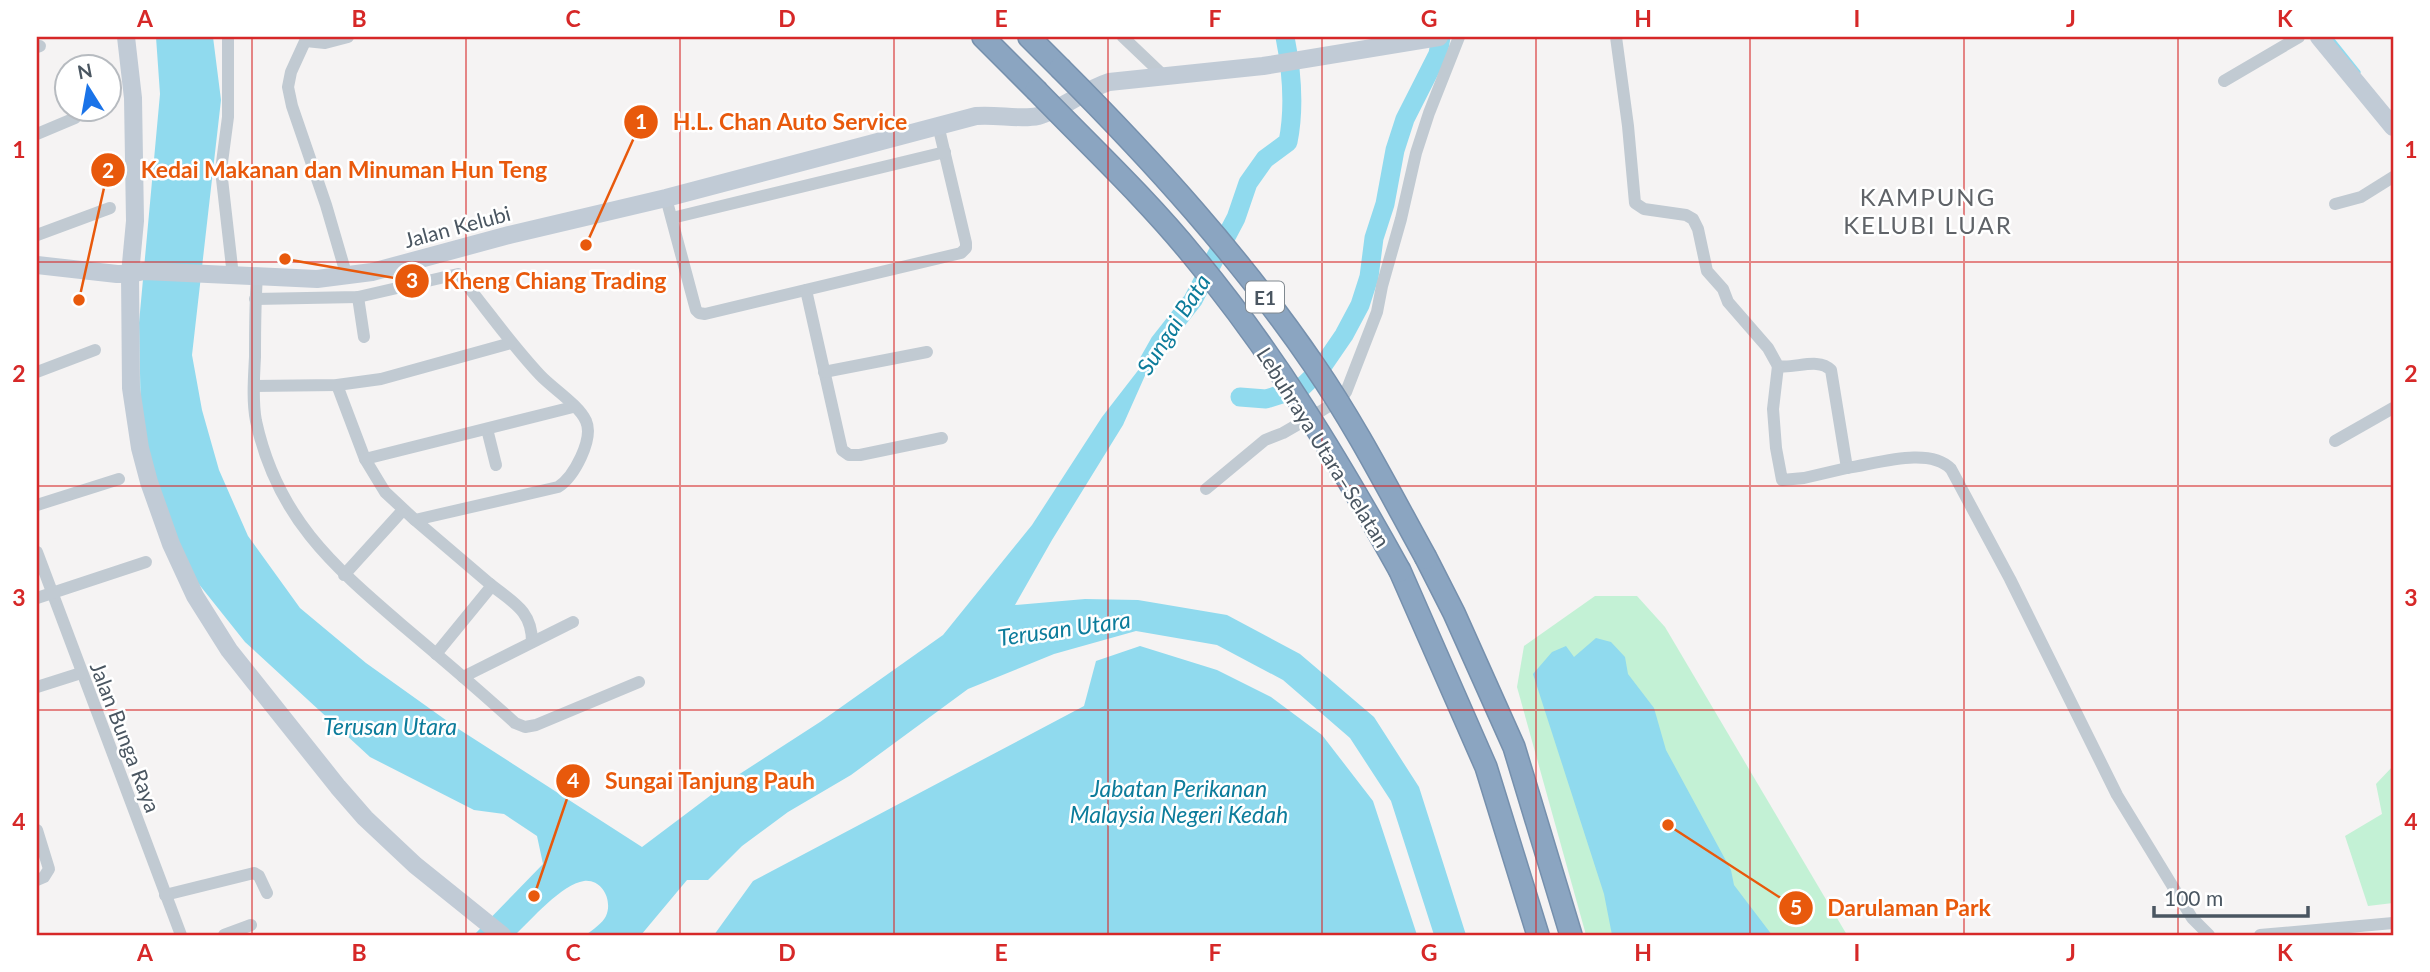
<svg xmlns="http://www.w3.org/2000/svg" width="2430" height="972" font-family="Lato,sans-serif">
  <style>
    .green { fill: #c3f1d5 }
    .water { fill: #90daee }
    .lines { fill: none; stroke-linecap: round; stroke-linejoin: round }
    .stream { stroke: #90daee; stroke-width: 3.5 }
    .river { stroke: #90daee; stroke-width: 19 }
    .highway-casing { stroke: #7690ad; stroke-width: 24 }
    .street { stroke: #c1cad2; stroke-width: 12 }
    .secondary { stroke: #c1cbd6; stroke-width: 18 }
    .highway { stroke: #8ba5c1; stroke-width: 21 }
    .highway-bridge-casing { stroke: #7690ad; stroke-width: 24; stroke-linecap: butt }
    .highway-bridge { stroke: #8ba5c1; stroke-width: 21 }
    .grid { fill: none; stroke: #d62828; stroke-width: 2; stroke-opacity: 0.55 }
    .labels { text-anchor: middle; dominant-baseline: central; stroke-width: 5; stroke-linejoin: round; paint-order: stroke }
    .shield { fill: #fff; stroke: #808990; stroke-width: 2 }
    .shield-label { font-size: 19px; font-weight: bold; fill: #4a5661 }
    .street-label { font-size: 21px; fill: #4a5661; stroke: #fff }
    .water-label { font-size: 23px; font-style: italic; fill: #0c7c9b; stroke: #fff }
    .quarter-label { font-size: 24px; letter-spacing: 2px; fill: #5f6368; stroke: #fff }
    .leader { fill: none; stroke: #e8590c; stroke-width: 2.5 }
    .callout-dot { fill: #e8590c; stroke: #fff; stroke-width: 2.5 }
    .mark-label { font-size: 21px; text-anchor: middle; font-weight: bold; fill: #fff }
    .callout-label { font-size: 23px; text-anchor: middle; font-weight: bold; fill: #e8590c; stroke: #fff; stroke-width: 5; stroke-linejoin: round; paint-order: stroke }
    .neatline { fill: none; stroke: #d62828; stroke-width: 2.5 }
    .grid-label { font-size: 23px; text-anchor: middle; font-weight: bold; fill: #d62828 }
  </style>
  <rect width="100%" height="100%" fill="#f5f3f3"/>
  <g class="green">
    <polygon points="1595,596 1637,596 1665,627 1847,935 1586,935 1517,687 1524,646"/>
    <polygon points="2393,766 2393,903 2368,906 2345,836 2382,814 2376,784"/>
  </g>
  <g class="water">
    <path d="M156,37H213L221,100L192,355L202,410L219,470L248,536L300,608L366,663L457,728L642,847L735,777L820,722L943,635L1032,525L1102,417L1160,342L1123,425L1052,540L1015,605L1085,599L1138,600L1227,615L1300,654L1374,717L1419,787L1466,935H1434L1391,801L1350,738L1283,680L1217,645L1136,631L1054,654L968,689L851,775L788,812L742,846L708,880H687L641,935H586C592,930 603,923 606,916C613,900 602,879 584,881C562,884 531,920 515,935H474L543,864L537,836L504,814L474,810L370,757L245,642L186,568L156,490L141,423L139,323L160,94Z"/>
    <polygon points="1596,638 1611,642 1625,657 1628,674 1654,708 1666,750 1731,870 1734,885 1772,935 1612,935 1604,894 1533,674 1552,652 1566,646 1574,657"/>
    <polygon points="1140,646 1217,670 1271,697 1322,735 1373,801 1417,935 714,935 753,881 1084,706 1096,661"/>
  </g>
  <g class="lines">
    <polyline class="stream" points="2331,37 2359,72"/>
    <g class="river">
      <path d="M1147,365L1160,342L1193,300L1236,218L1248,183L1265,159L1288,142C1295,107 1292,72 1285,37"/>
      <polyline points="1240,397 1266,399 1301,388 1320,370 1344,335 1360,305 1369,277 1374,238 1385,204 1395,150 1405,119 1438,54 1441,37"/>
    </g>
    <defs>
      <g id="highway">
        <polyline points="983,37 1036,90"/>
        <polyline points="1029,37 1060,68"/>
        <polyline points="1426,558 1454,613 1514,747 1571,935"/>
        <polyline points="1400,571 1486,767 1538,935"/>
      </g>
    </defs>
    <use href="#highway" class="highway-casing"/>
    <g class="street">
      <polyline points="228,37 228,117 221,170 233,276"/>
      <polyline points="307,37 291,72 288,87 292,106 326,205 347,277"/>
      <polyline points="1123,37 1164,76"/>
      <path d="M1616,37L1628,126L1635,203L1644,209L1686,215L1693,219L1698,229L1707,271L1723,289L1728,302L1768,348L1778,366C1795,369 1818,357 1831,370L1847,468C1876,464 1929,446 1951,469L2010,579L2117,795L2192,918L2209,935"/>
      <polyline points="306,41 325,43 348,37"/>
      <polyline points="37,47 40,46"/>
      <polyline points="2224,81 2299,37"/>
      <polyline points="37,134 75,118"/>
      <polyline points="666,198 696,310 699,313 705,314 961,253 966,248 966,243 938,125"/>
      <polyline points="2335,204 2361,197 2393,177"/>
      <polyline points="672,218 945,152"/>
      <polyline points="37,235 110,208"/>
      <path d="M257,276C255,303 255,330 255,357C254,377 252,400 256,421C277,517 331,564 402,625C440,657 478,689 515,723L525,727L536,725L639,682"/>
      <polyline points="806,290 842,450 849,455 860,455 942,438"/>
      <polyline points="358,297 364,337"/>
      <path d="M255,299L358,297L458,274C485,307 510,343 540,375C552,388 579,405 586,421C594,439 574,477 558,487L415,520"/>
      <polyline points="1778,366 1773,409 1776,448 1782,480 1804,478 1847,468"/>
      <polyline points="37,372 95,350"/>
      <polyline points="824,372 927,352"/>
      <polyline points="337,385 365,459 385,492 415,520 490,584 490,588 436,654"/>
      <polyline points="254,386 337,385 381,379 511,343"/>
      <polyline points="487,429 496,465"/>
      <polyline points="2335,441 2393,408"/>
      <polyline points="365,459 573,407"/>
      <polyline points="1206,489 1265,440 1283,433 1321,411 1342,398 1346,392 1377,312 1382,286 1401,219 1416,153 1429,113 1459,37"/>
      <polyline points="37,505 119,479"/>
      <polyline points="37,552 181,935"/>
      <polyline points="344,575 403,510"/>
      <path d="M490,584C512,602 532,610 532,642"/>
      <polyline points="37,598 146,562"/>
      <polyline points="463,677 573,622"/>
      <polyline points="37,687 81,673"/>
      <polyline points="37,830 49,869 44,877 37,880"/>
      <polyline points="165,895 254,873 259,876 267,893"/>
      <polyline points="224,935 251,925"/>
      <polyline points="2260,935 2393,923"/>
    </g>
    <g class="secondary">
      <polyline points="126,37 133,98 135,221 130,274 131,388 140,448 149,482 171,544 195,596 229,650 338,787 365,818 415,865 502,935"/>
      <polyline points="2319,37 2393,127"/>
      <path d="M37,265L117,274H130L144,271L317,279L372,272L509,235L666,198L976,116C996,114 1021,120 1038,116C1063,109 1084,90 1109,82L1263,66L1439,37"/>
    </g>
    <use href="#highway" class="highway"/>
    <defs>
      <g id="highway-bridge">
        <path d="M1060,68C1153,161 1240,257 1314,365C1356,426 1390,493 1426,558"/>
        <path d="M1036,90C1089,145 1145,197 1193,256C1274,353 1339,461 1400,571"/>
      </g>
    </defs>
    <use href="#highway-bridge" class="highway-bridge-casing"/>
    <use href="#highway-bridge" class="highway-bridge"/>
  </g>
  <path class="grid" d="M252,37V935M466,37V935M680,37V935M894,37V935M1108,37V935M1322,37V935M1536,37V935M1750,37V935M1964,37V935M2178,37V935M37,262H2393M37,486H2393M37,710H2393"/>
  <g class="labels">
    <rect class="shield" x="1246" y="281.5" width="38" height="31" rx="5"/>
    <g class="shield-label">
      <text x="1265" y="297">E1</text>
    </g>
    <g class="street-label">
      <text transform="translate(457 226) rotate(-15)">Jalan Kelubi</text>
      <text transform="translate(1324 447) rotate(58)">Lebuhraya Utara–Selatan</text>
      <text transform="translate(126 737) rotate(69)">Jalan Bunga Raya</text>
    </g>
    <g class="water-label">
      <text transform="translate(1173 324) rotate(-57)">Sungai Bata</text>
      <text transform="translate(1064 628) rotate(-8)">Terusan Utara</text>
      <text x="390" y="726">Terusan Utara</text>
      <text x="1179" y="788">Jabatan Perikanan<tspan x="1179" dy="26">Malaysia Negeri Kedah</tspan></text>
    </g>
    <g class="quarter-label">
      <text x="1928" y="196">KAMPUNG<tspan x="1928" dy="28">KELUBI LUAR</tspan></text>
    </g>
  </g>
  <path class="leader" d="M586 245L641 122M79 300L108 170M285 259L412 281M534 896L573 781M1668 825L1796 908"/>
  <g class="callout-dot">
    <circle cx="586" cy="245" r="7"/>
    <circle cx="79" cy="300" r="7"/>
    <circle cx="285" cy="259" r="7"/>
    <circle cx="534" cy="896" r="7"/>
    <circle cx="1668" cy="825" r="7"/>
    <circle cx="641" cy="122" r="18"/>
    <circle cx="108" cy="170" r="18"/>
    <circle cx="412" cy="281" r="18"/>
    <circle cx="573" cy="781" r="18"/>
    <circle cx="1796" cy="908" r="18"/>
  </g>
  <g class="mark-label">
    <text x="641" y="129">1</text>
    <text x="108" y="178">2</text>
    <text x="412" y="288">3</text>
    <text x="573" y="788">4</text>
    <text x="1796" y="915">5</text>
  </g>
  <g class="callout-label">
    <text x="790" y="130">H.L. Chan Auto Service</text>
    <text x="344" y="178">Kedai Makanan dan Minuman Hun Teng</text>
    <text x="555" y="289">Kheng Chiang Trading</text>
    <text x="710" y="789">Sungai Tanjung Pauh</text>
    <text x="1909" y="916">Darulaman Park</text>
  </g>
  <rect width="2430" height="972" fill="none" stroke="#ffffff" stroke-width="77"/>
  <g transform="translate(88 88) rotate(349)"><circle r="33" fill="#ffffff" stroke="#b7bbc0" stroke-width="2"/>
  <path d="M0-5L12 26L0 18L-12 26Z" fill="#1a73e8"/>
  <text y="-10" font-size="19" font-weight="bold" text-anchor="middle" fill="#4a5661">N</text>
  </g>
  <path d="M2154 906v10h154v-10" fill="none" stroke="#4a5661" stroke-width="3.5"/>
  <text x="2164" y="906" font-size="21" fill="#4a5661" stroke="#ffffff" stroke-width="5" paint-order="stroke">100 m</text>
  <rect x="38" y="38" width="2354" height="896" class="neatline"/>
  <g class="grid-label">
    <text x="145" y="27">A</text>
    <text x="359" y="27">B</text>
    <text x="573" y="27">C</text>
    <text x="787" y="27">D</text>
    <text x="1001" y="27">E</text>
    <text x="1215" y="27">F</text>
    <text x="1429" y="27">G</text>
    <text x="1643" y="27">H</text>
    <text x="1857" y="27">I</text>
    <text x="2071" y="27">J</text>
    <text x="2285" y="27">K</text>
    <text x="19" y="158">1</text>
    <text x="2411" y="158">1</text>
    <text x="19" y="382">2</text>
    <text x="2411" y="382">2</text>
    <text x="19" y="606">3</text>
    <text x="2411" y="606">3</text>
    <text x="19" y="830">4</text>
    <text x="2411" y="830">4</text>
    <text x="145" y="961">A</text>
    <text x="359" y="961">B</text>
    <text x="573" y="961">C</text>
    <text x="787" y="961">D</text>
    <text x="1001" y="961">E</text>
    <text x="1215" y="961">F</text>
    <text x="1429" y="961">G</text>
    <text x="1643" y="961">H</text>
    <text x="1857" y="961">I</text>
    <text x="2071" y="961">J</text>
    <text x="2285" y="961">K</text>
  </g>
</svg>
